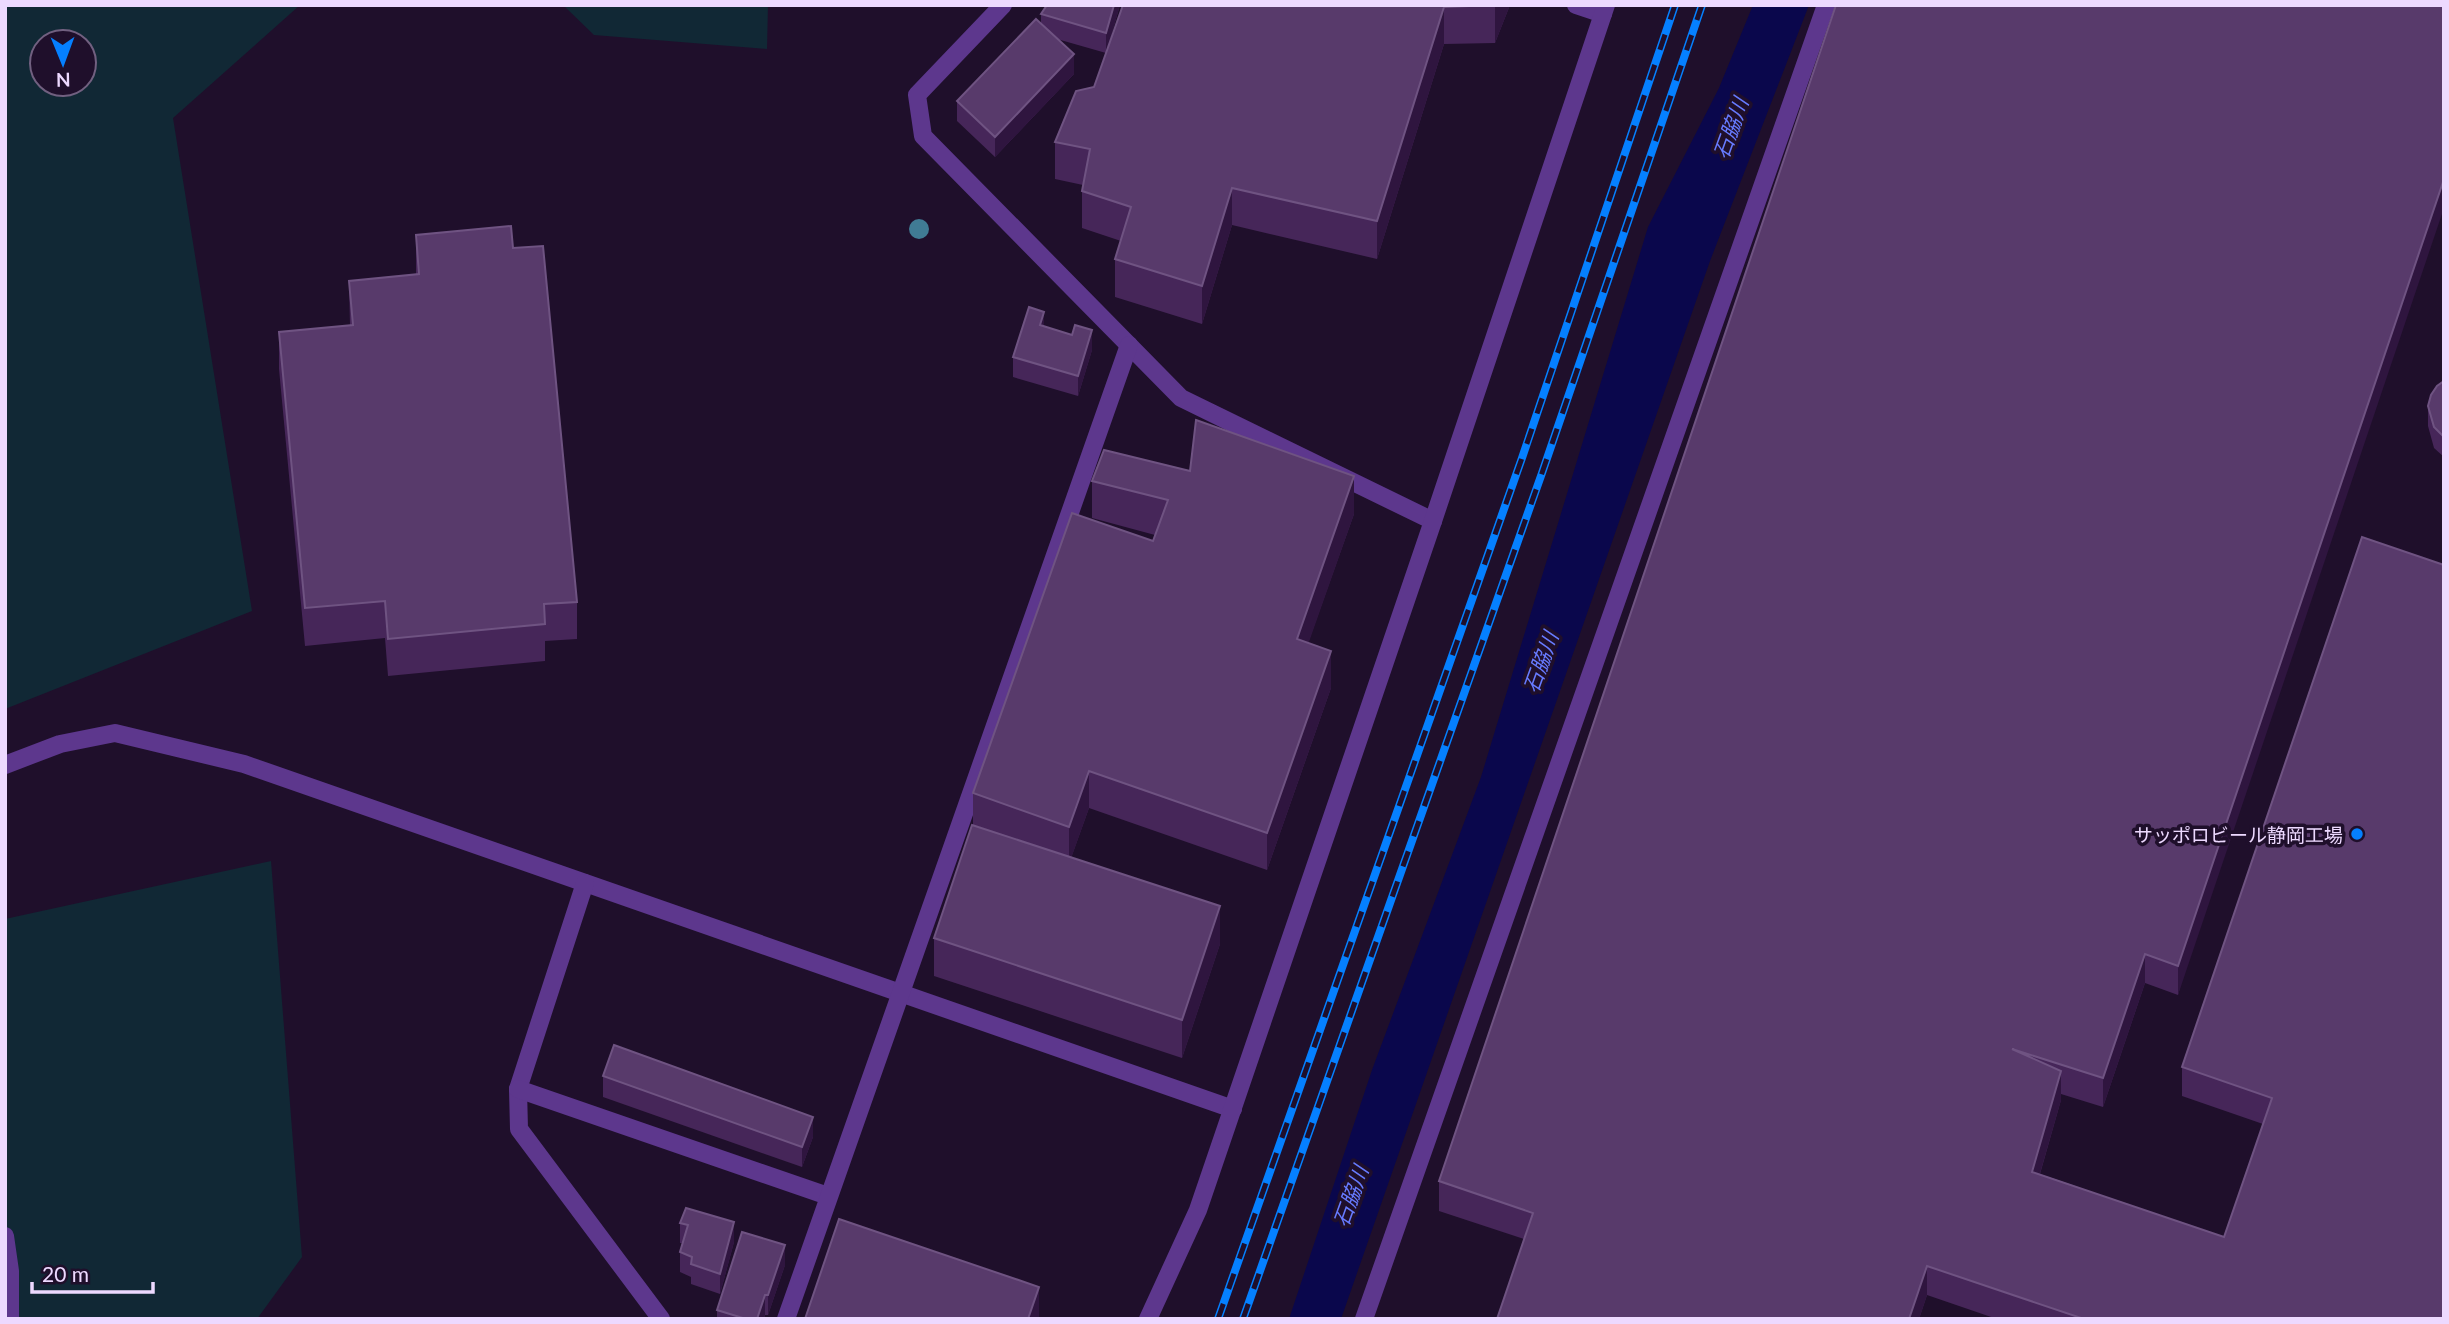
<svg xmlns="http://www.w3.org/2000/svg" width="2449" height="1324" font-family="Lato,'Noto Sans JP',sans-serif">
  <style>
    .green { fill: #112835; fill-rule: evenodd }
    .water { fill: #0a074c }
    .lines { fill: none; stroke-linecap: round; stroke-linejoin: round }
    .minor { stroke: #5d378d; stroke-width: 18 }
    .rail-casing { stroke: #0580ff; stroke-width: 8 }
    .rail { stroke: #1f0f2b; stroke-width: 5; stroke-dasharray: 16; stroke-linecap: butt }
    .tree { fill: #407b94 }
    .wall { fill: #462659 }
    .shaded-wall { fill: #2f153f }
    .building { fill: #583a6b; stroke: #6f5382; stroke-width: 2 }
    .poi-dot { fill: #0580ff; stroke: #1f0f2b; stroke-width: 2.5 }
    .labels { text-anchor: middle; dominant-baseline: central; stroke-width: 7; stroke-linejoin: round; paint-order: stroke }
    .poi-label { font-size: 19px; fill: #edd9ff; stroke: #1f0f2b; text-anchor: end }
    .water-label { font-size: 21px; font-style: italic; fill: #677bff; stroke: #1f0f2b }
  </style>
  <rect width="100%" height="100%" fill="#1f0f2b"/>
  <g class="green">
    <path d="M5,5H300L173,118L252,611L5,709ZM42,42H84V84H42Z"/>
    <polygon points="563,5 768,5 767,49 594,35"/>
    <polygon points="271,861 302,1257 257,1319 5,1319 5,919"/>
  </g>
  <polygon class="water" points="1753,5 1809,5 1710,261 1341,1319 1289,1319 1372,1070 1481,777 1648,227 1719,88"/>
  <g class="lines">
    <g class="minor">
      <polyline points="1003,5 917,95 923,136 1181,398 1433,521"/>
      <polyline points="1576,5 1603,14"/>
      <polyline points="5,765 60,744 115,733 244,764 1233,1109"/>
      <polyline points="585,883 518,1089 519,1129 661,1319"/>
      <polyline points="518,1089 828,1196"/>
      <polyline points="5,1236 10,1271 10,1319"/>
      <polyline points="786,1319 1129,345"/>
      <polyline points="1148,1319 1198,1210 1433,521 1606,5"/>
      <polyline points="1364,1319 1826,5"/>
    </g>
    <defs>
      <g id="rail">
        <polyline points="1218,1319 1522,458 1675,5"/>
        <polyline points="1243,1319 1542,473 1702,5"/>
      </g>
    </defs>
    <use href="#rail" class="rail-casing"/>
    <use href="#rail" class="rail"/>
  </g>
  <circle class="tree" cx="919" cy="229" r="10"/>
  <g class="wall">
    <polygon points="1120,5 1106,53 1057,39 1074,74 995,157 957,121 957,101 1041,23 1041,14"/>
    <polygon points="1123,5 1510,5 1495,43 1444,44 1377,259 1232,225 1202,324 1115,297 1115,259 1121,241 1082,228 1082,191 1083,185 1055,179 1055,142 1094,87"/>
    <polygon points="2444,5 2178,995 2145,983 2103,1107 2061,1094 2061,1100 2040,1174 2224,1237 2263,1124 2182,1096 2182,1067 2362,537 2444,1319 1997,1319 1927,1295 1919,1319 1497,1319 1524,1239 1439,1211 1439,1181"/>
    <polygon points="416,235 513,248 577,602 577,639 545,641 545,661 388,676 385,638 305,646 279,369 279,332 350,326 349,281 416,275"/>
    <polygon points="1044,326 1092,350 1078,396 1013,377 1013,357"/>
    <polygon points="2444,381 2444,457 2434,448 2428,426 2428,406"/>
    <polygon points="1092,481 1354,514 1308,643 1331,688 1267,870 1089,808 1071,858 1220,944 1182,1058 934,976 934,938 973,825 973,793 1153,541 1155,535 1092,518"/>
    <polygon points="603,1076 813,1137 802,1167 603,1097"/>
    <polygon points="686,1208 734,1242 720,1294 691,1284 691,1277 680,1272 680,1252 682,1243 680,1243 680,1223"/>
    <polygon points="785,1265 768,1315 765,1315 764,1319 717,1319 717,1310"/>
  </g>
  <g class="shaded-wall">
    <polygon points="1114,5 1120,5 1106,53 1106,33"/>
    <polygon points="1495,5 1510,5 1495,43"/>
    <polygon points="1444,7 1444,44 1377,259 1377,221"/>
    <polygon points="1074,54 1074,74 995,157 995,137"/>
    <polygon points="2444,179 2444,208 2178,995 2178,966"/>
    <polygon points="1232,188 1232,225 1202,324 1202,286"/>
    <polygon points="1044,312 1044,332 1040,325"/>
    <polygon points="1092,330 1092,350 1078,396 1078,376"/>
    <polygon points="1354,476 1354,514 1297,676 1297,639"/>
    <polygon points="1331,651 1331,688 1267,870 1267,833"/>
    <polygon points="1089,771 1089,808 1069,864 1069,827"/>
    <polygon points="1220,906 1220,944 1182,1058 1182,1020"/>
    <polygon points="2145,954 2145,983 2103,1107 2103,1078"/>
    <polygon points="2061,1071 2061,1100 2032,1201 2032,1172"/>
    <polygon points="813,1117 813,1137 802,1167 802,1147"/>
    <polygon points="734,1222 734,1242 720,1294 720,1274"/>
    <polygon points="785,1245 785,1265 768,1315 768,1295"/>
    <polygon points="1927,1266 1927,1295 1919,1319 1909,1319"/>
    <polygon points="1039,1287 1039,1319 1028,1319"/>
    <polygon points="765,1295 765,1315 764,1319 757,1319"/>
  </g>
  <g class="building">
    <polygon points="1047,5 1114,5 1106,33 1041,14"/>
    <polygon points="1123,5 1495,5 1444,7 1377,221 1232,188 1202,286 1115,259 1131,207 1082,191 1090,149 1055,142 1076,91 1094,87"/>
    <polygon points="1836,5 2444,5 2444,179 2178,966 2145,954 2103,1078 2012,1049 2061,1071 2032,1172 2224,1237 2272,1098 2182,1067 2362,537 2444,565 2444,1319 2084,1319 1927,1266 1909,1319 1497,1319 1533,1213 1439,1181"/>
    <polygon points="1036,19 1074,54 995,137 957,101"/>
    <polygon points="511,226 513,248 543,246 577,602 544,604 545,624 388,639 385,601 305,608 279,332 353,325 349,281 419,274 416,235"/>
    <polygon points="1029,307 1044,312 1040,325 1072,335 1075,325 1092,330 1078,376 1013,357"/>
    <polygon points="2444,381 2444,437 2434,427 2428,406 2431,395 2437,386"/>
    <polygon points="1196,420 1354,476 1297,639 1331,651 1267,833 1089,771 1069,827 973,793 1072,513 1153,541 1168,500 1092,481 1104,450 1190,471"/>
    <polygon points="972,825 1220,906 1182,1020 934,938"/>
    <polygon points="614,1045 813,1117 802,1147 603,1076"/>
    <polygon points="686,1208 734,1222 720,1274 691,1264 692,1257 680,1252 688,1225 680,1223"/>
    <polygon points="839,1219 1039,1287 1028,1319 805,1319"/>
    <polygon points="742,1232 785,1245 768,1295 765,1295 757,1319 746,1319 717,1310"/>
  </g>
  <circle class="poi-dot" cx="2357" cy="834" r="7"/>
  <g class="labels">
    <g class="poi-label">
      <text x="2343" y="834">サッポロビール静岡工場</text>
    </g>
    <g class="water-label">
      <text transform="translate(1730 128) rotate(-70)">石脇川</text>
      <text transform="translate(1540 662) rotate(-70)">石脇川</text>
      <text transform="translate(1350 1196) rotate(-70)">石脇川</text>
    </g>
  </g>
  <rect width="2449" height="1324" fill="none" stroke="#edd9ff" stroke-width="14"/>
  <g transform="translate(63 63) rotate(179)"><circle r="33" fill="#1f0f2b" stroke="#716080" stroke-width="2"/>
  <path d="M0-5L12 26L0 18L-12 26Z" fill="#0580ff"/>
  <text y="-10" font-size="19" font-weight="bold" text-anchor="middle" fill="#edd9ff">N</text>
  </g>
  <path d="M32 1282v10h121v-10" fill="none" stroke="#edd9ff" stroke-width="3.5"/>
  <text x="42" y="1282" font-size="21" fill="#edd9ff" stroke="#1f0f2b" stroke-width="5" paint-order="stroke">20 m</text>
</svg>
